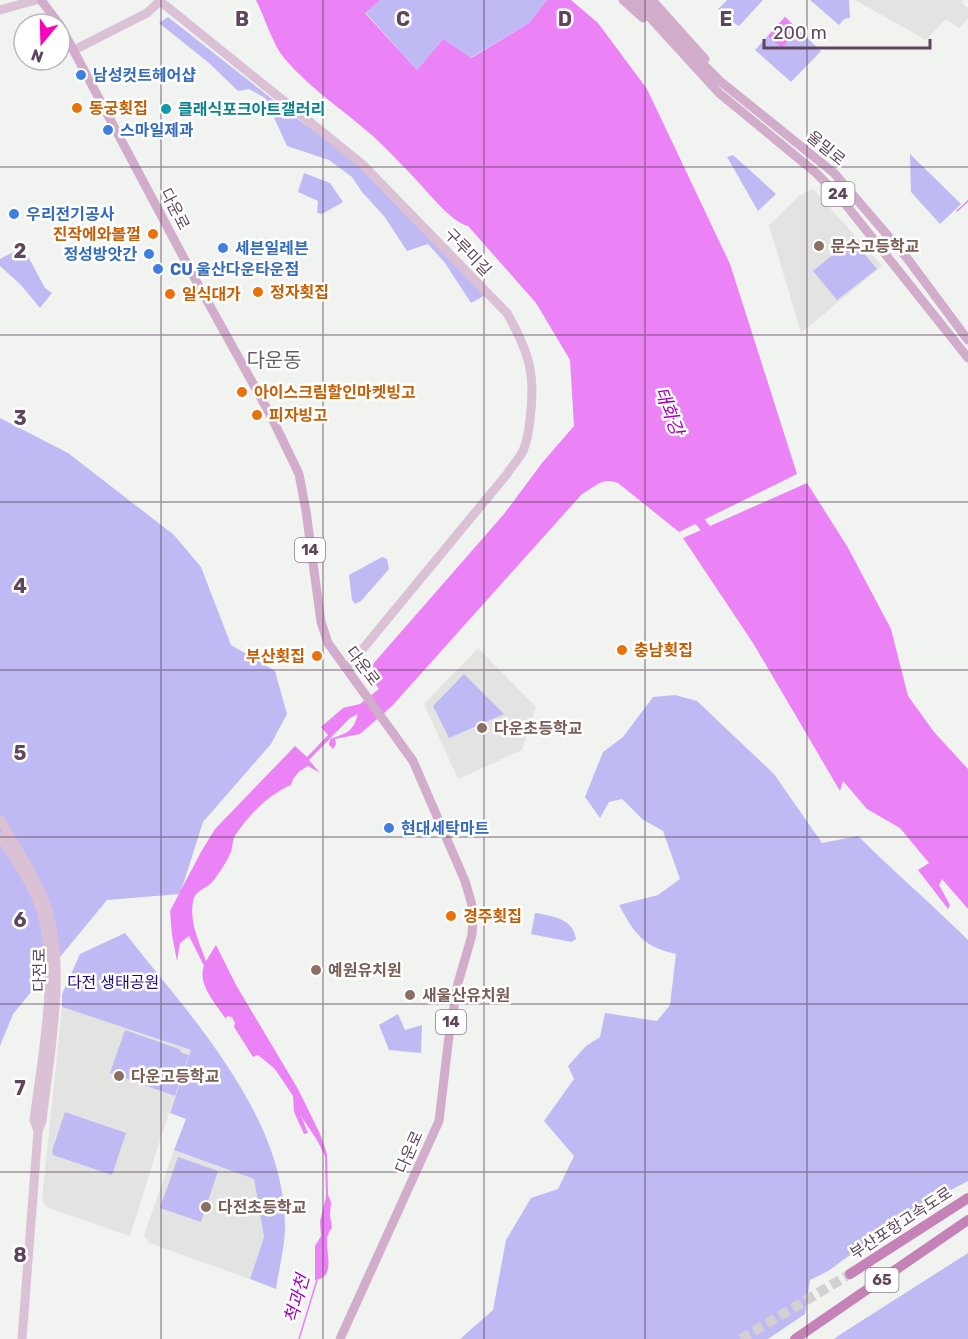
<svg xmlns="http://www.w3.org/2000/svg" width="968" height="1339" font-family="Rubik,'Noto Sans KR',sans-serif">
  <style>
    .education { fill: #e3e4e1 }
    .green { fill: #bfbaf4 }
    .water { fill: #eb82f6 }
    .lines { fill: none; stroke-linecap: round; stroke-linejoin: round }
    .stream { stroke: #eb82f6; stroke-width: 1.5 }
    .river { stroke: #eb82f6; stroke-width: 10 }
    .highway-tunnel { stroke: #d4d0d2; stroke-width: 10; stroke-dasharray: 10 5; stroke-linecap: butt }
    .secondary { stroke: #dbc1d5; stroke-width: 9 }
    .primary { stroke: #d2adcb; stroke-width: 9 }
    .highway { stroke: #c482b7; stroke-width: 10 }
    .grid { fill: none; stroke: #60465c; stroke-width: 1.5; stroke-opacity: 0.55 }
    .shop-dot { fill: #3f7fe0; stroke: #fff; stroke-width: 2 }
    .food-dot { fill: #e8710a; stroke: #fff; stroke-width: 2 }
    .culture-dot { fill: #0f9aa8; stroke: #fff; stroke-width: 2 }
    .education-dot { fill: #8d6e63; stroke: #fff; stroke-width: 2 }
    .labels { text-anchor: middle; dominant-baseline: central; stroke-width: 5; stroke-linejoin: round; paint-order: stroke }
    .shield { fill: #fff; stroke: #907e8d; stroke-width: 1.5 }
    .shield-label { font-size: 15px; font-weight: bold; fill: #60465c }
    .shop-label { font-size: 16px; font-weight: bold; fill: #366cbe; stroke: #fff; text-anchor: start }
    .food-label { font-size: 16px; font-weight: bold; fill: #c56008; stroke: #fff; text-anchor: start }
    .culture-label { font-size: 16px; font-weight: bold; fill: #0d838f; stroke: #fff; text-anchor: start }
    .street-label { font-size: 16px; fill: #60465c; stroke: #fff }
    .education-label { font-size: 16px; font-weight: bold; fill: #785e54; stroke: #fff; text-anchor: start }
    .park-label { font-size: 16px; fill: #250c8b; stroke: #fff }
    .water-label { font-size: 18px; font-style: italic; fill: #a600b9; stroke: #fff }
    .quarter-label { font-size: 20px; fill: #665c63; stroke: #fff }
    .grid-label { font-size: 20px; text-anchor: middle; font-weight: bold; fill: #60465c; stroke: #fff; stroke-width: 5; stroke-linejoin: round; paint-order: stroke }
  </style>
  <rect width="100%" height="100%" fill="#f1f3f0"/>
  <g class="education">
    <polygon points="855,0 963,0 961,2 968,8 968,18 959,28 946,19 926,40"/>
    <polygon points="813,189 882,266 801,333 769,225 799,196"/>
    <polygon points="478,648 536,707 522,750 458,779 424,704"/>
    <polygon points="62,1007 191,1050 161,1137 130,1236 46,1207 42,1200"/>
    <polygon points="174,1150 254,1179 264,1237 250,1279 149,1243 144,1235"/>
  </g>
  <g class="green">
    <polygon points="380,0 547,0 529,23 470,58 443,39 417,70 365,12"/>
    <polygon points="727,0 763,0 739,26 732,22 718,9"/>
    <polygon points="810,0 849,0 850,18 844,19 839,25"/>
    <polygon points="168,17 295,117 367,169 487,294 471,303 445,263 428,244 407,251 384,216 362,192 352,177 329,160 287,146 265,98 249,89 238,91 209,63 159,23"/>
    <polygon points="785,17 821,51 791,82 755,50"/>
    <polygon points="910,154 961,204 940,224 911,192"/>
    <polygon points="733,155 776,194 758,211 727,157"/>
    <polygon points="304,173 330,183 343,202 322,214 317,213 318,201 298,192"/>
    <polygon points="852,239 877,269 837,300 813,271"/>
    <polygon points="23,247 45,288 52,293 40,308 21,285 0,266 0,259"/>
    <polygon points="0,418 68,453 174,535 201,567 231,645 275,671 287,714 271,744 203,822 180,894 107,900 13,1014 0,1046"/>
    <polygon points="382,557 387,559 389,569 361,601 355,604 352,600 349,575"/>
    <polygon points="464,674 504,714 449,738 433,706"/>
    <path d="M675,695L697,701L774,774L822,843L858,836C894,872 932,904 968,940V1181L913,1210L828,1271L810,1280L805,1314L768,1339H460L493,1310L506,1240L531,1198L558,1189L574,1156L544,1121L574,1079L568,1066L586,1046L600,1037L605,1013L657,1021L670,1005L676,954C643,947 634,933 619,905L658,895L680,879L663,831L642,819L622,799L609,802L600,818L585,797L603,752L623,737L653,697Z"/>
    <path d="M535,913C552,916 573,918 576,939L571,942L531,934Z"/>
    <path d="M125,933C190,1016 287,1117 285,1230C284,1250 279,1269 276,1289L250,1279L264,1237L254,1179L174,1150L186,1119L170,1113L191,1050L62,1007V994L80,954Z"/>
    <polygon points="398,1014 405,1030 422,1025 421,1053 389,1050 379,1025"/>
    <polygon points="125,1030 179,1049 182,1053 189,1055 175,1096 110,1073"/>
    <polygon points="65,1112 126,1133 112,1175 53,1155 52,1151"/>
    <polygon points="178,1157 218,1171 201,1222 160,1208"/>
    <polygon points="968,1253 968,1339 834,1339 841,1334"/>
  </g>
  <g class="water">
    <path d="M256,0H380L365,13L417,70L443,39L471,58L529,23L547,0H571L598,23L647,89L730,264L797,474L679,532L618,483C601,477 597,486 582,494L392,706L360,734L335,739L336,744L333,749L329,745L330,739C347,733 353,732 358,714L350,718L309,760L320,773L308,766C299,771 294,775 291,785C269,794 249,815 236,834C232,839 233,846 231,852C227,861 220,872 214,880C208,889 195,889 193,902C189,922 200,944 206,961L216,945L236,985L298,1089L320,1134L327,1154L328,1195L331,1202L330,1215L332,1229L330,1230C329,1233 327,1236 327,1239C326,1253 336,1278 315,1280V1246L321,1236L320,1221L326,1197L325,1156L317,1140L301,1116L308,1133L304,1134L294,1112L293,1096L275,1069L258,1055L253,1057L234,1027L235,1023L232,1017L227,1016L226,1019C216,1004 197,984 204,966L189,936L180,943L177,961L172,935L170,911L201,852L215,829L295,746L307,757L328,735L321,727L343,708L360,704L379,689L366,672L504,514L542,463L574,426L570,360L536,303L468,226C452,222 431,196 420,184C405,168 390,152 374,137C345,111 310,89 284,58C272,43 265,18 256,0Z"/>
    <polygon points="785,17 798,30 782,48 768,36"/>
    <polygon points="807,483 847,546 891,629 908,696 934,732 968,769 968,909 942,879 939,885 950,905 948,909 918,870 929,863 900,828 867,809 843,781 840,791 753,643 683,538"/>
  </g>
  <g class="lines">
    <g class="stream">
      <polyline points="957,211 968,201"/>
      <polyline points="299,1339 317,1280"/>
    </g>
    <polyline class="river" points="691,510 713,538"/>
    <polyline class="highway-tunnel" points="741,1339 850,1274"/>
    <g class="secondary">
      <polyline points="0,10 36,0"/>
      <path d="M74,50L147,13L160,1L362,164L507,313C529,352 536,374 530,419C529,429 527,442 523,451C519,459 512,466 507,474L347,668"/>
      <path d="M0,819C15,846 33,871 44,899C69,962 49,1055 42,1121L38,1131L22,1339"/>
      <path d="M0,837C14,858 30,881 39,905C61,967 42,1056 34,1120L38,1131"/>
    </g>
    <g class="primary">
      <polyline points="41,0 59,24"/>
      <polyline points="623,0 643,18"/>
      <polyline points="634,0 719,93 815,172 839,196 968,358"/>
      <polyline points="643,0 688,49 720,81 834,173 907,258 968,340"/>
      <polyline points="652,0 705,59"/>
      <polyline points="60,25 195,279 271,416 299,474 306,511 321,622 328,643 413,761 465,881 472,905 473,916 472,935 458,983 449,1036 439,1121 340,1339"/>
    </g>
    <g class="highway">
      <polyline points="850,1274 968,1198"/>
      <polyline points="795,1339 968,1220"/>
    </g>
  </g>
  <path class="grid" d="M161,0V1339M323,0V1339M484,0V1339M645,0V1339M807,0V1339M0,167H968M0,335H968M0,502H968M0,670H968M0,837H968M0,1004H968M0,1172H968"/>
  <g class="shop-dot">
    <circle cx="81" cy="75" r="6"/>
    <circle cx="108" cy="130" r="6"/>
    <circle cx="14" cy="214" r="6"/>
    <circle cx="223" cy="248" r="6"/>
    <circle cx="149" cy="254" r="6"/>
    <circle cx="158" cy="269" r="6"/>
    <circle cx="389" cy="828" r="6"/>
  </g>
  <g class="food-dot">
    <circle cx="77" cy="108" r="6"/>
    <circle cx="153" cy="234" r="6"/>
    <circle cx="258" cy="292" r="6"/>
    <circle cx="170" cy="294" r="6"/>
    <circle cx="242" cy="392" r="6"/>
    <circle cx="257" cy="415" r="6"/>
    <circle cx="622" cy="650" r="6"/>
    <circle cx="317" cy="656" r="6"/>
    <circle cx="451" cy="916" r="6"/>
  </g>
  <circle class="culture-dot" cx="166" cy="109" r="6"/>
  <g class="education-dot">
    <circle cx="819" cy="246" r="6"/>
    <circle cx="482" cy="728" r="6"/>
    <circle cx="316" cy="970" r="6"/>
    <circle cx="410" cy="995" r="6"/>
    <circle cx="119" cy="1076" r="6"/>
    <circle cx="206" cy="1207" r="6"/>
  </g>
  <g class="labels">
    <g class="shield">
      <rect x="821.5" y="182" width="33" height="24" rx="4.5"/>
      <rect x="295" y="538" width="30" height="24" rx="4.5"/>
      <rect x="436" y="1010" width="30" height="24" rx="4.5"/>
      <rect x="865.5" y="1268" width="33" height="24" rx="4.5"/>
    </g>
    <g class="shield-label">
      <text x="838" y="194">24</text>
      <text x="310" y="550">14</text>
      <text x="451" y="1022">14</text>
      <text x="882" y="1280">65</text>
    </g>
    <g class="shop-label">
      <text x="93" y="75">남성컷트헤어샵</text>
      <text x="120" y="130">스마일제과</text>
      <text x="26" y="214">우리전기공사</text>
      <text x="235" y="248">세븐일레븐</text>
      <text x="137" y="254" text-anchor="end">정성방앗간</text>
      <text x="170" y="269">CU 울산다운타운점</text>
      <text x="401" y="828">현대세탁마트</text>
    </g>
    <g class="food-label">
      <text x="89" y="108">동궁횟집</text>
      <text x="141" y="234" text-anchor="end">진작에와볼껄</text>
      <text x="270" y="292">정자횟집</text>
      <text x="182" y="294">일식대가</text>
      <text x="254" y="392">아이스크림할인마켓빙고</text>
      <text x="269" y="415">피자빙고</text>
      <text x="634" y="650">충남횟집</text>
      <text x="305" y="656" text-anchor="end">부산횟집</text>
      <text x="463" y="916">경주횟집</text>
    </g>
    <g class="culture-label">
      <text x="178" y="109">클래식포크아트갤러리</text>
    </g>
    <g class="street-label">
      <text transform="translate(826 148) rotate(39)">울밀로</text>
      <text transform="translate(175 209) rotate(63)">다운로</text>
      <text transform="translate(468 252) rotate(46)">구루미길</text>
      <text transform="translate(363 666) rotate(53)">다운로</text>
      <text transform="translate(39 970) rotate(-90)">다전로</text>
      <text transform="translate(409 1152) rotate(-66)">다운로</text>
      <text transform="translate(901 1223) rotate(-33)">부산포항고속도로</text>
    </g>
    <g class="education-label">
      <text x="831" y="246">문수고등학교</text>
      <text x="494" y="728">다운초등학교</text>
      <text x="328" y="970">예원유치원</text>
      <text x="422" y="995">새울산유치원</text>
      <text x="131" y="1076">다운고등학교</text>
      <text x="218" y="1207">다전초등학교</text>
    </g>
    <g class="park-label">
      <text x="113" y="982">다전 생태공원</text>
    </g>
    <g class="water-label">
      <text transform="translate(669 411) rotate(69)">태화강</text>
      <text transform="translate(297 1299) rotate(-75)">척과천</text>
    </g>
    <g class="quarter-label">
      <text x="274" y="360">다운동</text>
    </g>
  </g>
  <g class="grid-label">
    <text x="242" y="26">B</text>
    <text x="403" y="26">C</text>
    <text x="565" y="26">D</text>
    <text x="726" y="26">E</text>
    <text x="20" y="258">2</text>
    <text x="20" y="425">3</text>
    <text x="20" y="593">4</text>
    <text x="20" y="760">5</text>
    <text x="20" y="927">6</text>
    <text x="20" y="1095">7</text>
    <text x="20" y="1262">8</text>
  </g>
  <g transform="translate(42 42) rotate(199)"><circle r="28" fill="#ffffff" stroke="#bfb5be" stroke-width="1.5"/>
  <path d="M0-4.5L10 22L0 15L-10 22Z" fill="#f804ba"/>
  <text y="-9" font-size="16" font-weight="bold" text-anchor="middle" fill="#60465c">N</text>
  </g>
  <path d="M764 39v9h166v-9" fill="none" stroke="#60465c" stroke-width="3"/>
  <text x="773" y="39" font-size="18" fill="#60465c" stroke="#ffffff" stroke-width="4.5" paint-order="stroke">200 m</text>
</svg>
